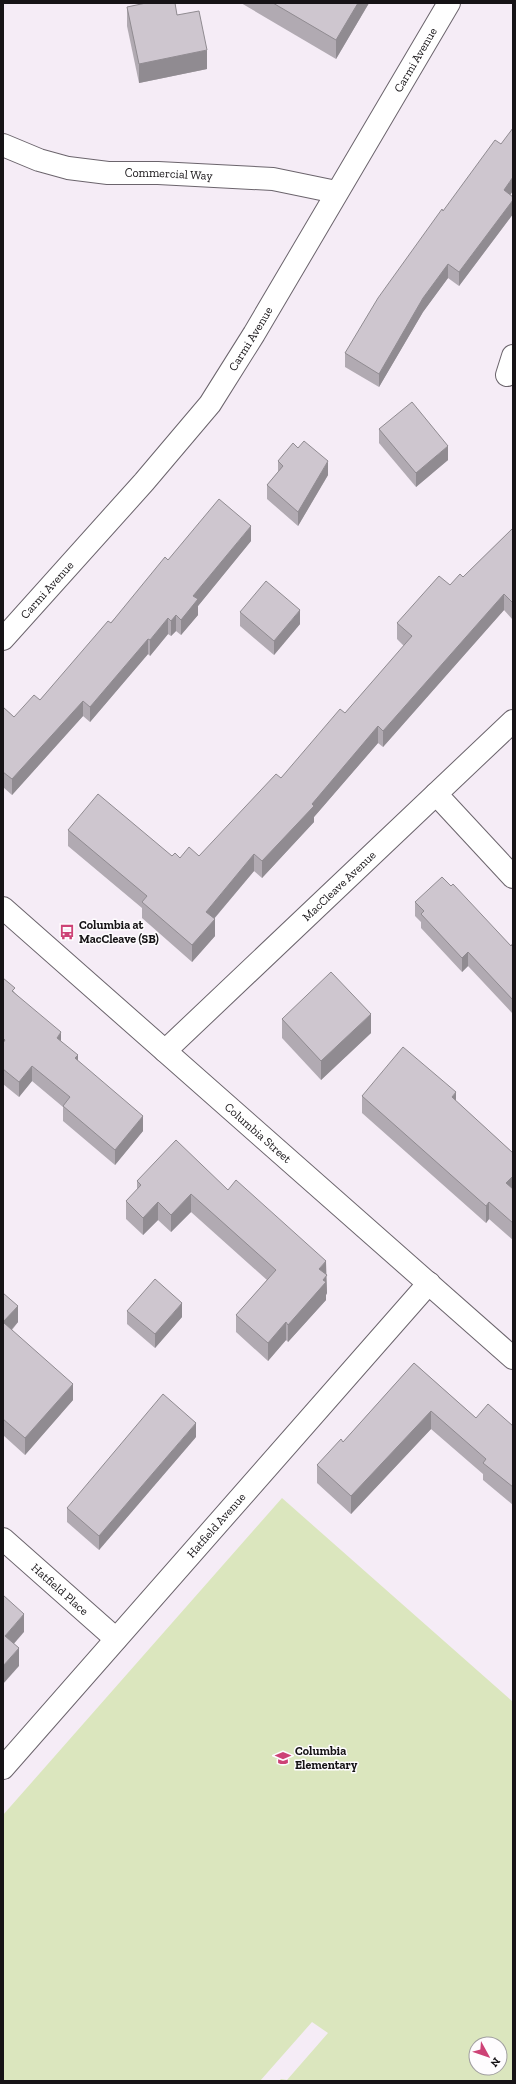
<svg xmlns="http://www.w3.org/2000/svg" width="516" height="2084" font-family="'Zilla Slab',serif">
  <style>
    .green { fill: #dbe6be; fill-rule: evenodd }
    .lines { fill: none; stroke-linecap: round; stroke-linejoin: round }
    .minor-casing { stroke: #6b646c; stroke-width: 24 }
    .minor { stroke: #fff; stroke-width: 22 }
    .wall { fill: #b1aab2 }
    .shaded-wall { fill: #908b91 }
    .building { fill: #cec6cf; stroke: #908b91 }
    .labels { text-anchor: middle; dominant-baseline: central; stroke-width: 3; stroke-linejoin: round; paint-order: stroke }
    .street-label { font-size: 12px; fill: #161316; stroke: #fefcfe }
    .poi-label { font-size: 12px; font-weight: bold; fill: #161316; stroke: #fefcfe; text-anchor: start }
  </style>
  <rect width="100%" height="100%" fill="#f5ecf6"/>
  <path class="green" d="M282,1498L513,1702V2081H279L281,2079L287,2080L328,2033L312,2022L260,2081H3V1815ZM476,2044H500V2068H476Z"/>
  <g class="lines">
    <defs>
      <g id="minor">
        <path id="s1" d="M3,145L39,160L68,168L108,173H158L273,179L336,192"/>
        <polyline points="507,375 513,356"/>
        <path id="s2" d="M3,639L144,482L210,404L254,334L449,3"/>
        <polyline points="436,794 513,877"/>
        <path id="s3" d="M3,908L513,1358"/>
        <path id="s4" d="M165,1051L513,721"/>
        <path id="s5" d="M3,1539L116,1639"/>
        <path id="s6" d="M3,1768L429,1283"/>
      </g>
    </defs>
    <use href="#minor" class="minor-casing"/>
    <use href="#minor" class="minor"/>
  </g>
  <g class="wall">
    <polygon points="241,3 369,3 336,59"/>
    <polygon points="127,7 177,15 207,69 139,83 127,26"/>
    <polygon points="501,144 510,195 513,197 513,214 459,286 448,278 423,312 379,387 345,367 345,353 443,211"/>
    <polygon points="379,429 448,460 416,487 379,443"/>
    <polygon points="278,461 328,475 298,526 267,499 267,485 278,472"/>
    <polygon points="513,528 513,620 504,610 383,747 378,743 314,817 314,822 262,878 254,871 214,919 215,936 192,962 142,918 142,908 68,846 68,830 180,858 199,856 281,778 345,713 404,646 397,639 397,623 450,585 463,577"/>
    <polygon points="251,541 198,606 198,615 181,635 176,631 171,636 168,634 150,656 148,654 90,722 83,716 12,795 3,787 3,707 14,717 40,700 168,560"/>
    <polygon points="240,612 300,624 274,655 240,626"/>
    <polygon points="451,886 511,946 513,943 513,1014 468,966 462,972 421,928 421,922 415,916 415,902"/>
    <polygon points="3,978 15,993 61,1041 78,1061 143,1131 115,1165 63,1121 63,1107 32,1081 19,1097 3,1084"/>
    <polygon points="282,1019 371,1033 321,1080 282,1038"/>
    <polygon points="362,1096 456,1101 513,1153 513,1240 489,1219 486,1223 362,1113"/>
    <polygon points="137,1181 228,1190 326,1275 327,1293 326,1295 326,1300 288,1342 286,1340 268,1361 236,1332 236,1315 267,1280 191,1212 171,1232 158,1220 143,1235 126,1219 126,1201 137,1190"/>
    <polygon points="3,1293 18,1322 12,1330 73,1400 25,1455 3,1435"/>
    <polygon points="127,1311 182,1317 155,1348 127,1324"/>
    <polygon points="414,1363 476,1418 513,1426 513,1505 483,1480 483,1474 431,1429 351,1514 317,1483 317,1465 343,1442"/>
    <polygon points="196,1437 99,1550 67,1522 67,1508"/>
  </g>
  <g class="shaded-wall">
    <polygon points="358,3 369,3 336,59 336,40"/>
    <polygon points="207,50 207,69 139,83 139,64"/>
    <polygon points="513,177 513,191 504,204 504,190"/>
    <polygon points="513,200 513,214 459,286 459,272"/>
    <polygon points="448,264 448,278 423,312 379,387 379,374 423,298"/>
    <polygon points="448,446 448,460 416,487 416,473"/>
    <polygon points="328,461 328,475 298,526 298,512"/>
    <polygon points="251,526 251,541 198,606 198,615 181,635 181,620 193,596"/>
    <polygon points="504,594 504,610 383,747 383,731"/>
    <polygon points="300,610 300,624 274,655 274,641"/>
    <polygon points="176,615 176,631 171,636 171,621"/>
    <polygon points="168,618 168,634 150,656 150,640"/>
    <polygon points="148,639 148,654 90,722 90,707"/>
    <polygon points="83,701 83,716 12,795 12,779"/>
    <polygon points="378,726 378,743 314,817 314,822 262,878 262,861"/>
    <polygon points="254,854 254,871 206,928 206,912"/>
    <polygon points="215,919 215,936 192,962 192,945"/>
    <polygon points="468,952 468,966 462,972 462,958"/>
    <polygon points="371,1014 371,1033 321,1080 321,1061"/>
    <polygon points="61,1032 61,1047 57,1038"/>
    <polygon points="78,1055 78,1070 75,1058"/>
    <polygon points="32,1066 32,1081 19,1097 19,1082"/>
    <polygon points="456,1092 456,1110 452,1097"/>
    <polygon points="143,1116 143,1131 115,1165 115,1150"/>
    <polygon points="513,1176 513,1193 506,1183"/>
    <polygon points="191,1194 191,1212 171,1232 171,1215"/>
    <polygon points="158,1202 158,1220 143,1235 143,1218"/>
    <polygon points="489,1202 489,1219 486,1223 486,1206"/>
    <polygon points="326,1261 327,1293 326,1295 326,1300 288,1342 288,1325 319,1269"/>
    <polygon points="182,1303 182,1317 155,1348 155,1334"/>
    <polygon points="18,1306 18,1322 3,1339 3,1322"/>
    <polygon points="286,1322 286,1340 268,1361 268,1343"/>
    <polygon points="73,1384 73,1400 25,1455 25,1438"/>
    <polygon points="431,1411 431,1429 351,1514 351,1496"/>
    <polygon points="196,1423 196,1437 99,1550 99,1536"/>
    <polygon points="24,1614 24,1632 5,1654 5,1636"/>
    <polygon points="19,1648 19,1666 3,1684 3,1666"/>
  </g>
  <g class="building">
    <polygon points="146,3 175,3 177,15 199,11 207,50 139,64 127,7"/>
    <polygon points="273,3 358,3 336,40"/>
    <polygon points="513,128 513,177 504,190 513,197 513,200 459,272 448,264 423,298 379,374 345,353 378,298 442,209 443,211 495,140 501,144"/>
    <polygon points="412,402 448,446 416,473 379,429"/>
    <polygon points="304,441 328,461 298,512 267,485 283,466 278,461 293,443 298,448"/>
    <polygon points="219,499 251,526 193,596 198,599 181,620 176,615 171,621 168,618 150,640 148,639 90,707 83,701 12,779 3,772 3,707 14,717 34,695 40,700 108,621 111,623 165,557 168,560"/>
    <polygon points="513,528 513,603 504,594 383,731 378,726 312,804 314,806 262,861 254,854 206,912 215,919 192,945 142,902 147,896 68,830 98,794 172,856 175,853 180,858 189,847 199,856 276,774 281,778 340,709 345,713 412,636 397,623 439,576 450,585 460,574 463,577"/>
    <polygon points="266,581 300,610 274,641 240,612"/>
    <polygon points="442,877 451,886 453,884 511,946 513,943 513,1000 468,952 462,958 421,914 424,911 415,902"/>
    <polygon points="331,972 371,1014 321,1061 282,1019"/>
    <polygon points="3,978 15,988 12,991 61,1032 57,1038 78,1055 75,1058 143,1116 115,1150 63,1106 70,1097 32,1066 19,1082 3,1069 3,1043 5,1040 3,1038"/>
    <polygon points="403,1047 456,1092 452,1097 513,1153 513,1176 506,1183 513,1189 513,1223 489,1202 486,1206 362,1096"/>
    <polygon points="176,1140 228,1190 236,1180 326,1261 319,1269 327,1275 323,1280 326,1282 288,1325 286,1322 268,1343 236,1315 276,1270 191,1194 171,1215 158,1202 143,1218 126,1201 141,1185 137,1181"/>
    <polygon points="155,1279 182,1303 155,1334 127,1311"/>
    <polygon points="3,1293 18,1306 3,1322 73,1384 25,1438 3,1419"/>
    <polygon points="414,1363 476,1418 488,1404 513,1426 513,1487 483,1463 486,1459 431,1411 351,1496 317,1465 341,1439 343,1442"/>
    <polygon points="163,1394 196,1423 99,1536 67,1508"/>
    <polygon points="3,1595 24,1614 5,1636 19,1648 3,1666"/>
  </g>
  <defs>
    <symbol id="bus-bare" viewBox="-9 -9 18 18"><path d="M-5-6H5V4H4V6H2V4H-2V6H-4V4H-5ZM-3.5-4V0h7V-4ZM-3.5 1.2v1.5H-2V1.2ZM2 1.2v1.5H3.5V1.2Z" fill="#cd4276" stroke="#fefcfe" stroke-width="2.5" paint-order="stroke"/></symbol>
    <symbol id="school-bare" viewBox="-9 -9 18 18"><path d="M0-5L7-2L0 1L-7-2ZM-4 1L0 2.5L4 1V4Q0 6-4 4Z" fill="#cd4276" stroke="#fefcfe" stroke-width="2.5" paint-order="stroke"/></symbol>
  </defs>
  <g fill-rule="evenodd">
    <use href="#bus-bare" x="56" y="921" width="22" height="22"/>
    <use href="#school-bare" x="272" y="1747" width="22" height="22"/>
  </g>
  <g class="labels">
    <g class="street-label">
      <text stroke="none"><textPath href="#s2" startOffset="714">Carmi Avenue</textPath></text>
      <text stroke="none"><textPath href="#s1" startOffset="170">Commercial Way</textPath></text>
      <text stroke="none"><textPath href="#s2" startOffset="390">Carmi Avenue</textPath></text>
      <text stroke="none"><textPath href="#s2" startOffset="66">Carmi Avenue</textPath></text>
      <text stroke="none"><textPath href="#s4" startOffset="240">MacCleave Avenue</textPath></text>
      <text stroke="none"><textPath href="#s3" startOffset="340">Columbia Street</textPath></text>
      <text stroke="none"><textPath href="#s6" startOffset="323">Hatfield Avenue</textPath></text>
      <text stroke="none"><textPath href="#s5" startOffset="76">Hatfield Place</textPath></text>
    </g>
    <g class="poi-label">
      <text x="79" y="925">Columbia at<tspan x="79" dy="14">MacCleave (SB)</tspan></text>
      <text x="295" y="1751">Columbia<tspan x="295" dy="14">Elementary</tspan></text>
    </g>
  </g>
  <rect width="516" height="2084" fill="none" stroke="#161316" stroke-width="8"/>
  <g transform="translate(488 2056) rotate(130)"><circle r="19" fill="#fefcfe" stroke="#a19fa1"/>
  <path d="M0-3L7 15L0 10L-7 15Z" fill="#cd4276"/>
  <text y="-6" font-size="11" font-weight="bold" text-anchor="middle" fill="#161316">N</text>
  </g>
</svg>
